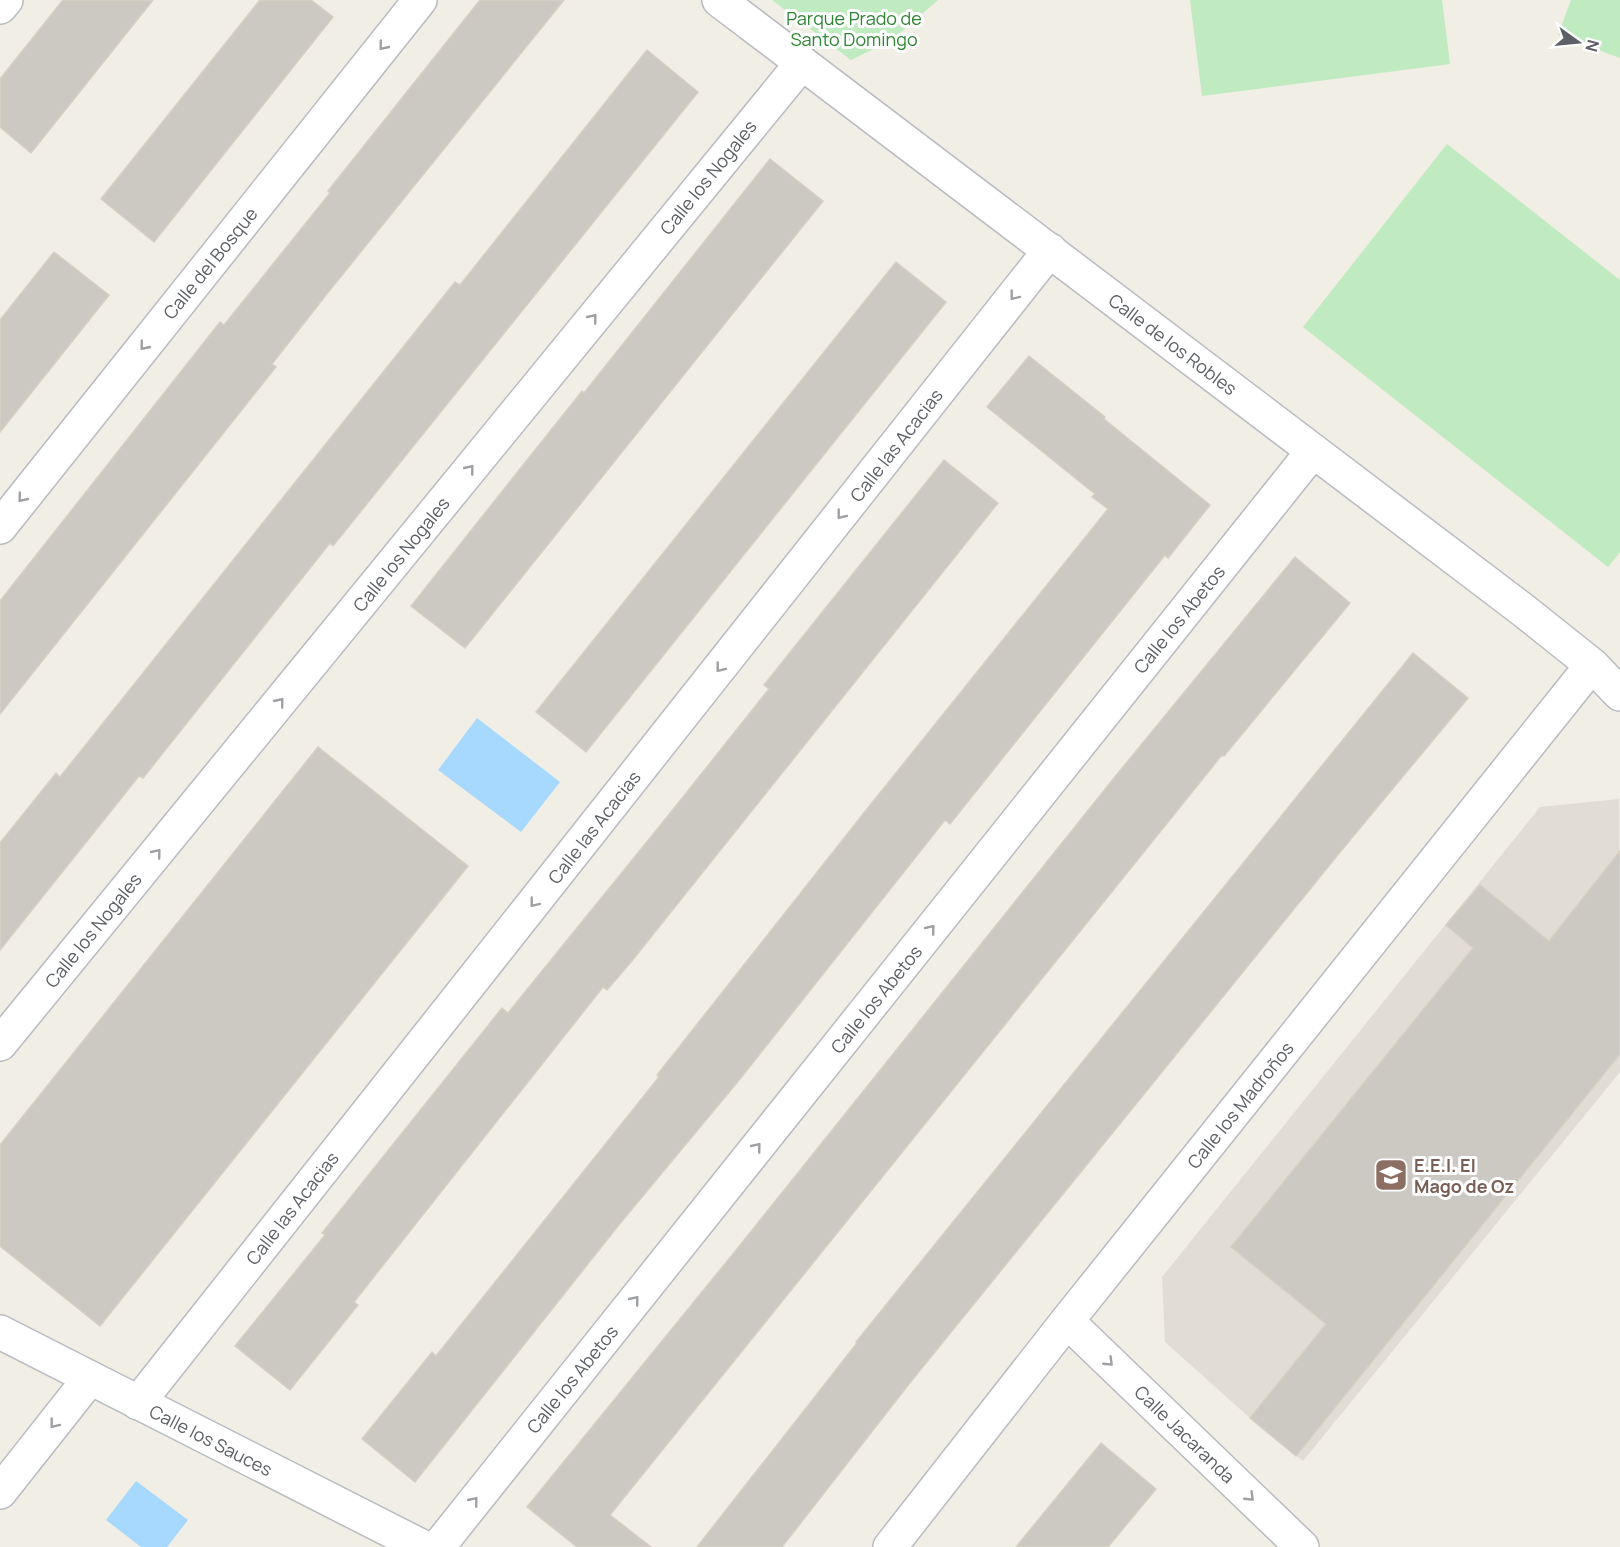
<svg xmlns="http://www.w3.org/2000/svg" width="1620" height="1547" font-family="Manrope,sans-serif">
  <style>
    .education { fill: #e1ddd4 }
    .green { fill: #c0eac0 }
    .water { fill: #a7d9ff }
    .building { fill: #ccc8c2; stroke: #d6d0c3; stroke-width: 1.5 }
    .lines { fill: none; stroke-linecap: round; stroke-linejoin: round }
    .street-casing { stroke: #b8bbc0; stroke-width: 36 }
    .street { stroke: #fff; stroke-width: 33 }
    .oneway { stroke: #9ea0a4 }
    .labels { text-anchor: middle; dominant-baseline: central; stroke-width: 6; stroke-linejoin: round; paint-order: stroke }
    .park-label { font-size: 18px; fill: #2e8531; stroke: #fff }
    .street-label { font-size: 18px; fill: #5d6167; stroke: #fff }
    .education-label { font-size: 18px; font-weight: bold; fill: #785e54; stroke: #fff; text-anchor: start }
  </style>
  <rect width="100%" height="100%" fill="#f0eee5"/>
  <polygon class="education" points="1619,799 1620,1072 1303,1461 1250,1418 1165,1342 1162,1277 1540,807"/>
  <g class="green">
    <polygon points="772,0 938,0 892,40 851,60"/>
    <polygon points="1190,0 1442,0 1450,64 1202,96"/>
    <polygon points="1571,0 1620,0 1620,58 1558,35"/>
    <polygon points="1447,144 1620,280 1620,552 1608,567 1303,327"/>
  </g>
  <g class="water">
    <polygon points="477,718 560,782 521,832 438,770"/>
    <polygon points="136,1481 188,1520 167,1547 141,1547 106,1520"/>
  </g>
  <g class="building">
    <polygon points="63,0 153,0 31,153 0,127 0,79"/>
    <polygon points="260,0 311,0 333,17 154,242 101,199"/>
    <polygon points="480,0 564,0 326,295 272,364 276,367 0,714 0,601 220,322 224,325 330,193 328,191"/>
    <polygon points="647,50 698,92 333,546 330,543 143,778 139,776 0,950 0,843 56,773 60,777 455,282 460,285"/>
    <polygon points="770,159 823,201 465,648 411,606 582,391 584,393"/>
    <polygon points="54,252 109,295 0,432 0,320"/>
    <polygon points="896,262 946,302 586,752 536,712"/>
    <polygon points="1029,356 1105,417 1104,419 1210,505 1168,558 1165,555 950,824 945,820 740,1079 618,1226 415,1482 362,1439 432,1352 436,1356 659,1077 657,1075 863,814 1108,509 1092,497 1095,494 987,407"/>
    <polygon points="944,460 998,503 631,962 607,990 603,987 354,1302 358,1305 290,1390 235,1346 325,1235 322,1233 502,1008 508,1013 667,817 769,689 764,685"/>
    <polygon points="1295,557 1350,603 1224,756 1222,755 610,1515 651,1547 577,1547 527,1507 741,1244 1114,778"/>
    <polygon points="1413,653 1468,698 1341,851 909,1384 782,1547 697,1547 857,1343 856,1342"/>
    <polygon points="318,747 468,866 100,1326 0,1246 0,1145"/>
    <polygon points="1620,851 1620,1054 1296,1456 1250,1418 1326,1324 1231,1247 1473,948 1446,925 1480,885 1549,941"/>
    <polygon points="1101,1443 1156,1489 1108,1547 1016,1547"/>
  </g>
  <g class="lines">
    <defs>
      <g id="street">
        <polyline points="719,0 1523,610 1592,665 1620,694"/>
        <polyline points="0,7 6,0"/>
        <polyline points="0,527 420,0"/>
        <polyline points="0,1044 802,63"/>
        <polyline points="1067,1321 1302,1547"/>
        <polyline points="0,1332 423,1547"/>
        <polyline points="138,1403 1050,250"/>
        <polyline points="0,1492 90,1378"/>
        <polyline points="438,1547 1313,451"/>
        <polyline points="890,1547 1067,1321 1592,665"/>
      </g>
    </defs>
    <use href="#street" class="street-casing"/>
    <use href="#street" class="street"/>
  </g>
  <defs><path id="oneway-chevron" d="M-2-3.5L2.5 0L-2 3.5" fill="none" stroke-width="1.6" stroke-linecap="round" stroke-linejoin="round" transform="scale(1.5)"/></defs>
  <g class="oneway">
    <use href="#oneway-chevron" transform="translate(383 46) rotate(129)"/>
    <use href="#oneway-chevron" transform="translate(1014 296) rotate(128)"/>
    <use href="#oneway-chevron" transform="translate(593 318) rotate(-51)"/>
    <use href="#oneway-chevron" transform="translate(144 346) rotate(129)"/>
    <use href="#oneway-chevron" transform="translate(470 469) rotate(-51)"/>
    <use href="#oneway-chevron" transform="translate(22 498) rotate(129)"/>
    <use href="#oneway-chevron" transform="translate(841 515) rotate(128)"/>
    <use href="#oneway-chevron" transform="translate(720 668) rotate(128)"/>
    <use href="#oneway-chevron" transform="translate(280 702) rotate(-51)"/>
    <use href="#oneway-chevron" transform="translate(157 853) rotate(-51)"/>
    <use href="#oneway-chevron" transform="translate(534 903) rotate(128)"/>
    <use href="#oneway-chevron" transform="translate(931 929) rotate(-51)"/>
    <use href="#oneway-chevron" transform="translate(757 1147) rotate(-51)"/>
    <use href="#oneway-chevron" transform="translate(635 1300) rotate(-51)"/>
    <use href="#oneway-chevron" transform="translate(1109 1362) rotate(44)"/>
    <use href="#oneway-chevron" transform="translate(54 1424) rotate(128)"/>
    <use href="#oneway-chevron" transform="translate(1250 1497) rotate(44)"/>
    <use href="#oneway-chevron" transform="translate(474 1501) rotate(-51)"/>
  </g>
  <defs>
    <symbol id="school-square" viewBox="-11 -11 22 22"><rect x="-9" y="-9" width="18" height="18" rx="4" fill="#8d6e63" stroke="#fff"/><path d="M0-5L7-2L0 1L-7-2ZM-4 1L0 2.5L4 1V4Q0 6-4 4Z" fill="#fff"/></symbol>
  </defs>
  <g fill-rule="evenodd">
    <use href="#school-square" x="1372" y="1156" width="38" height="38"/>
  </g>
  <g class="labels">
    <g class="park-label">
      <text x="854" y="18">Parque Prado de<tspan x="854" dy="21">Santo Domingo</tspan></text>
    </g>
    <g class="street-label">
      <text transform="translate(708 177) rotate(-51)">Calle los Nogales</text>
      <text transform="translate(210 263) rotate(-51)">Calle del Bosque</text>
      <text transform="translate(1173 344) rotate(37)">Calle de los Robles</text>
      <text transform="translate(896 445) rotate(-52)">Calle las Acacias</text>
      <text transform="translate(401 554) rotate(-51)">Calle los Nogales</text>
      <text transform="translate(1179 619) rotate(-51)">Calle los Abetos</text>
      <text transform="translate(594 827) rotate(-52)">Calle las Acacias</text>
      <text transform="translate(93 930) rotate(-51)">Calle los Nogales</text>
      <text transform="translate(876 999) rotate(-51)">Calle los Abetos</text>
      <text transform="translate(1240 1105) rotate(-51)">Calle los Madroños</text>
      <text transform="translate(292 1208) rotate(-52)">Calle las Acacias</text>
      <text transform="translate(572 1379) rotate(-51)">Calle los Abetos</text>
      <text transform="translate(1185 1434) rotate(44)">Calle Jacaranda</text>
      <text transform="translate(211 1440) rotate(27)">Calle los Sauces</text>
    </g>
    <g class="education-label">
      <text x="1414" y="1165">E.E.I. El<tspan x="1414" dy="21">Mago de Oz</tspan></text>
    </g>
  </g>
  <g transform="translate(1578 42) rotate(105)" stroke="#ffffff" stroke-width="4.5" paint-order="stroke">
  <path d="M0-4.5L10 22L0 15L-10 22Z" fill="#5d6167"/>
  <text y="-9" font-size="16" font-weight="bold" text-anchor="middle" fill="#5d6167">N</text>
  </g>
</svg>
